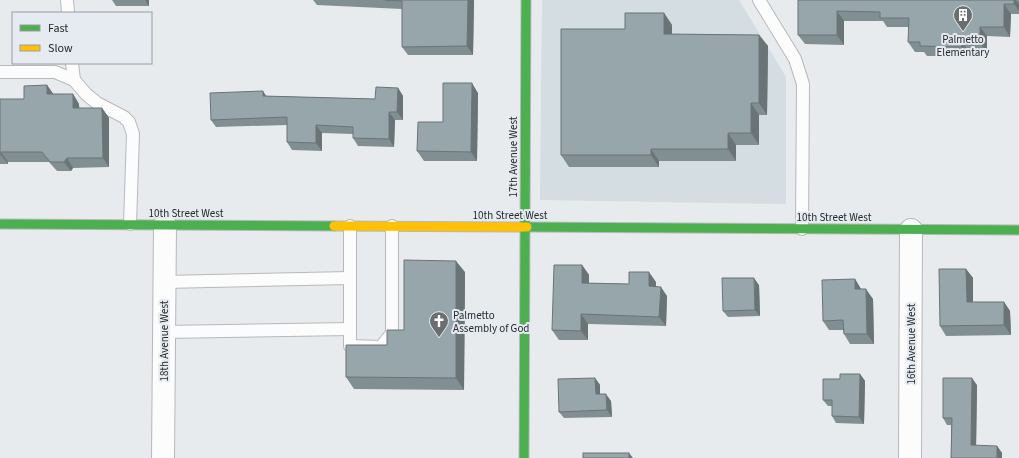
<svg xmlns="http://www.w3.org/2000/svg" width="1019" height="458" font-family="'Source Sans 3',sans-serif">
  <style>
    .built { fill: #d4dde2 }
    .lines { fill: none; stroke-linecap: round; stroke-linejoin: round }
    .lane-casing { stroke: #b6b9bb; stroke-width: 14 }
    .street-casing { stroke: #b6b9bb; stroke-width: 24 }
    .fast-casing { stroke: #b6b9bb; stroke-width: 11 }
    .slow-casing { stroke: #b6b9bb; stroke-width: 11 }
    .lane { stroke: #fcfcfc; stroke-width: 12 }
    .street { stroke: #fcfcfc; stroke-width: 22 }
    .fast { stroke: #4caf50; stroke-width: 9 }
    .slow { stroke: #ffc107; stroke-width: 9 }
    .wall { fill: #828f92 }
    .shaded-wall { fill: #6a7477 }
    .building { fill: #97a6aa; stroke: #6a7477 }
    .labels { text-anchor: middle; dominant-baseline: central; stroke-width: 4; stroke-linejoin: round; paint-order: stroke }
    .poi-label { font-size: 11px; fill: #272a2b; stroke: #e5ebf0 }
    .street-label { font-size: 11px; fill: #272a2b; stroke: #e5ebf0 }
  </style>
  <rect width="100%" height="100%" fill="#e8ebed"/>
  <polygon class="built" points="542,0 739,0 786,77 786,204 540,200"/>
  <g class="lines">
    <defs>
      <g id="lane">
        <polyline points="67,0 68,13"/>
        <polyline points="759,0 795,59 803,84 802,229"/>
        <polyline points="72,63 74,80"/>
        <polyline points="0,72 55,72 74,80 86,94 97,103 124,117 129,122 133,134 130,224"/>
        <polyline points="350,226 350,346 381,347 392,333 392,226"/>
        <polyline points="164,282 350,278"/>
        <polyline points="164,332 350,329"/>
      </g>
      <g id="street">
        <polyline points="163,458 165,225"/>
        <polyline points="910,458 911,230"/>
      </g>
      <g id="fast">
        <polyline points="0,224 334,226"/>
        <polyline points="527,227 1019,230"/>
        <polyline points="524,458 526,0"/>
      </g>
      <polyline id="slow" points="334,226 527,227"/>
    </defs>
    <use href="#lane" class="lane-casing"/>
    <use href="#street" class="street-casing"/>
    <use href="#fast" class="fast-casing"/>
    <use href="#slow" class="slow-casing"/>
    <use href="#lane" class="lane"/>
    <use href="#street" class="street"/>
    <use href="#fast" class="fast"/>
    <use href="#slow" class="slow"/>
  </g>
  <g class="wall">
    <polygon points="112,0 149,0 149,6 116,6"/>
    <polygon points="313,0 474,0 473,55 408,55 402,47 402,9 317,5"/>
    <polygon points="798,0 1019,0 1019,14 1011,14 1010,37 987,36 987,52 969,52 969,56 927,56 924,52 915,52 908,42 909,27 887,27 883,21 844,21 844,45 805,44 798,35"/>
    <polygon points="664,13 672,25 672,34 759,35 768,46 767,115 759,115 759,145 736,145 736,161 659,161 659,167 569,167 561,155 625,29"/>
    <polygon points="47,85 53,94 73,94 79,104 79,108 102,108 109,118 109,167 73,168 71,171 57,171 49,162 8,162 8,164 0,164 0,99 24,99"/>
    <polygon points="398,88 403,96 403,120 395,120 394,147 358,146 353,138 353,134 322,133 322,151 292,150 287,142 287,125 216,127 211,120 266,96 375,99"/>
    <polygon points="478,93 477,161 424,161 417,151"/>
    <polygon points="582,265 589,275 589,283 629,284 656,282 656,286 667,296 666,326 588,324 588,340 559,340 552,330"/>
    <polygon points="966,269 973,278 973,302 1004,302 1010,311 1011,335 946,336 940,326"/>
    <polygon points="465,272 464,390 354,389 346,377 387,345 404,330"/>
    <polygon points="855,279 861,289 873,299 874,344 850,344 844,334 843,330 829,330 823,321"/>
    <polygon points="759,285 760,316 728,317 723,311"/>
    <polygon points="860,374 865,381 864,424 836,423 832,416 832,406 828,406 823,400 840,379"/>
    <polygon points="595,378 600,385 600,394 611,401 612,417 564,418 559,412"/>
    <polygon points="977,385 976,446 997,446 1002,453 1002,458 951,458 951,425 947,425 943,418"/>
  </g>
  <g class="shaded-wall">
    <polygon points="145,0 149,0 149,6"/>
    <polygon points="468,0 474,0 473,55 467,46"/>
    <polygon points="1014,0 1016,0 1019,4 1019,11 1014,4"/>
    <polygon points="1004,4 1011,14 1010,37 1004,27"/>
    <polygon points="837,11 844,21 844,45 837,35"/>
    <polygon points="664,13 672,25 672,46 664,34"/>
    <polygon points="980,27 987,36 987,52 980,43"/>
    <polygon points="759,35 768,46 767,115 759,103"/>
    <polygon points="962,42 969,52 969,56 962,47"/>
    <polygon points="472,83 478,93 477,161 471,152"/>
    <polygon points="47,85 54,95 47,94"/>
    <polygon points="398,88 403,96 403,120 397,112"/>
    <polygon points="263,91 268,99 263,96"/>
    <polygon points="73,94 79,104 80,117 73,108"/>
    <polygon points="751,103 759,115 759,145 751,133"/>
    <polygon points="102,108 109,118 109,167 103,158"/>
    <polygon points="389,112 395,120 394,147 389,139"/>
    <polygon points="316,125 322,133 322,151 316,143"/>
    <polygon points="728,133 736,145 736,161 728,149"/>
    <polygon points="651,149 659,161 659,167 651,155"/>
    <polygon points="1,152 8,162 8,164 1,155"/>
    <polygon points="67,158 73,168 71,171 64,162"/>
    <polygon points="456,261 465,272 464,390 456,378"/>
    <polygon points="582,265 589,275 589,292 582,283"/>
    <polygon points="966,269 973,278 973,312 967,302"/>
    <polygon points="649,272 656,282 656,296 649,286"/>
    <polygon points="754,278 759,285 760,316 755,310"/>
    <polygon points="855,279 861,289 861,299 855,289"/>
    <polygon points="661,287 667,296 666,326 659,317"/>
    <polygon points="866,289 873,299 874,344 867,334"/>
    <polygon points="1004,302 1010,311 1011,335 1004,325"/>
    <polygon points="581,314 588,324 588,340 581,331"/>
    <polygon points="860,374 865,381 864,424 859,417"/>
    <polygon points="595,378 600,385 600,401 596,394"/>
    <polygon points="972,378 977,385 976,452 971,445"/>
    <polygon points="606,394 611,401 612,417 607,410"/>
    <polygon points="997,446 1002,453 1002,458 997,458"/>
    <polygon points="629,453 633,458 629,458"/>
  </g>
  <g class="building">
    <polygon points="385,0 468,0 467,46 402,47 402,1"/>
    <polygon points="798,0 1014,0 1014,4 1004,4 1004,27 980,27 980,43 962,42 962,47 920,46 920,42 908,42 909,18 880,18 880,12 837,11 837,35 798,35"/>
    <polygon points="625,13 664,13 664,34 759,35 759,103 751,103 751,133 728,133 728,149 651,149 651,155 561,155 561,29 625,29"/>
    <polygon points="443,83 472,83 471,152 417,151 418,122 443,122"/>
    <polygon points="47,85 47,94 73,94 73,108 102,108 103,158 67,158 64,162 50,162 42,152 1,152 1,155 0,155 0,99 24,99 24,86"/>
    <polygon points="376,87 398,88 397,112 389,112 389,139 353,138 353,127 316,125 316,143 287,142 287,117 211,120 210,93 263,91 263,96 375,99"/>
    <polygon points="404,260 456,261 456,378 346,377 346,345 387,345 387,330 404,330"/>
    <polygon points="554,265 582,265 582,283 629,284 629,272 649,272 649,286 661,287 659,317 581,314 581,331 552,330"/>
    <polygon points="939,269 966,269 967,302 1004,302 1004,325 940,326"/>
    <polygon points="722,278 754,278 755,310 723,311"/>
    <polygon points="855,279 855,289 866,289 867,334 844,334 843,320 823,321 822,280"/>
    <polygon points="840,374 860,374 859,417 832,416 832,400 823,400 823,379 840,379"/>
    <polygon points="595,378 596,394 606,394 607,410 559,412 558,379"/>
    <polygon points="943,378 972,378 971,445 997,446 997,458 951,458 952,418 943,418"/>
    <rect x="583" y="453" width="46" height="5"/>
  </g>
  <defs>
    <symbol id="building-pin" viewBox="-11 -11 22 30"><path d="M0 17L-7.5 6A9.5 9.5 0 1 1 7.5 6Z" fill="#6b6e6f" stroke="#e5ebf0"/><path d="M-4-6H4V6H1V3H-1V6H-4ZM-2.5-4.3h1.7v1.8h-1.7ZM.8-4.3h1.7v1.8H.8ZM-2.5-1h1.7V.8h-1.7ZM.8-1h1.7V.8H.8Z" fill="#fff"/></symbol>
    <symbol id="church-pin" viewBox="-11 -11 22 30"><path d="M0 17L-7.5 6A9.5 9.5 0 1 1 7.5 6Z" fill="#6b6e6f" stroke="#e5ebf0"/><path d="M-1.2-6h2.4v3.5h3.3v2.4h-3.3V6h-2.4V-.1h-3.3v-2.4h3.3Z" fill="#fff"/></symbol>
  </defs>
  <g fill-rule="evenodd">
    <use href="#building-pin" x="952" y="4" width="22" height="30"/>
    <use href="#church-pin" x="428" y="310" width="22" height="30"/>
  </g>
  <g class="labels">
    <g class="poi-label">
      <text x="963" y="39">Palmetto<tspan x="963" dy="13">Elementary</tspan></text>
      <text x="453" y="315" text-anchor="start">Palmetto<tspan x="453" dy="13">Assembly of God</tspan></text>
    </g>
    <g class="street-label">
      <text transform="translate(513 157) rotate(-90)">17th Avenue West</text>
      <text x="186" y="213">10th Street West</text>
      <text x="510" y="215">10th Street West</text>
      <text x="834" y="217">10th Street West</text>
      <text transform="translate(164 341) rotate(-90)">18th Avenue West</text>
      <text transform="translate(911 344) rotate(-90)">16th Avenue West</text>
    </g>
  </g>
  <rect x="12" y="12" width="140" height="52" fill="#e5ebf0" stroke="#999ea1"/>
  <rect x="20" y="25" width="20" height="6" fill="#4caf50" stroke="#999ea1"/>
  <text x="48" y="32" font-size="12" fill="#272a2b">Fast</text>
  <rect x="20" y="45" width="20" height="6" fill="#ffc107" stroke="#999ea1"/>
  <text x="48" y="52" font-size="12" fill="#272a2b">Slow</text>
</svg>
